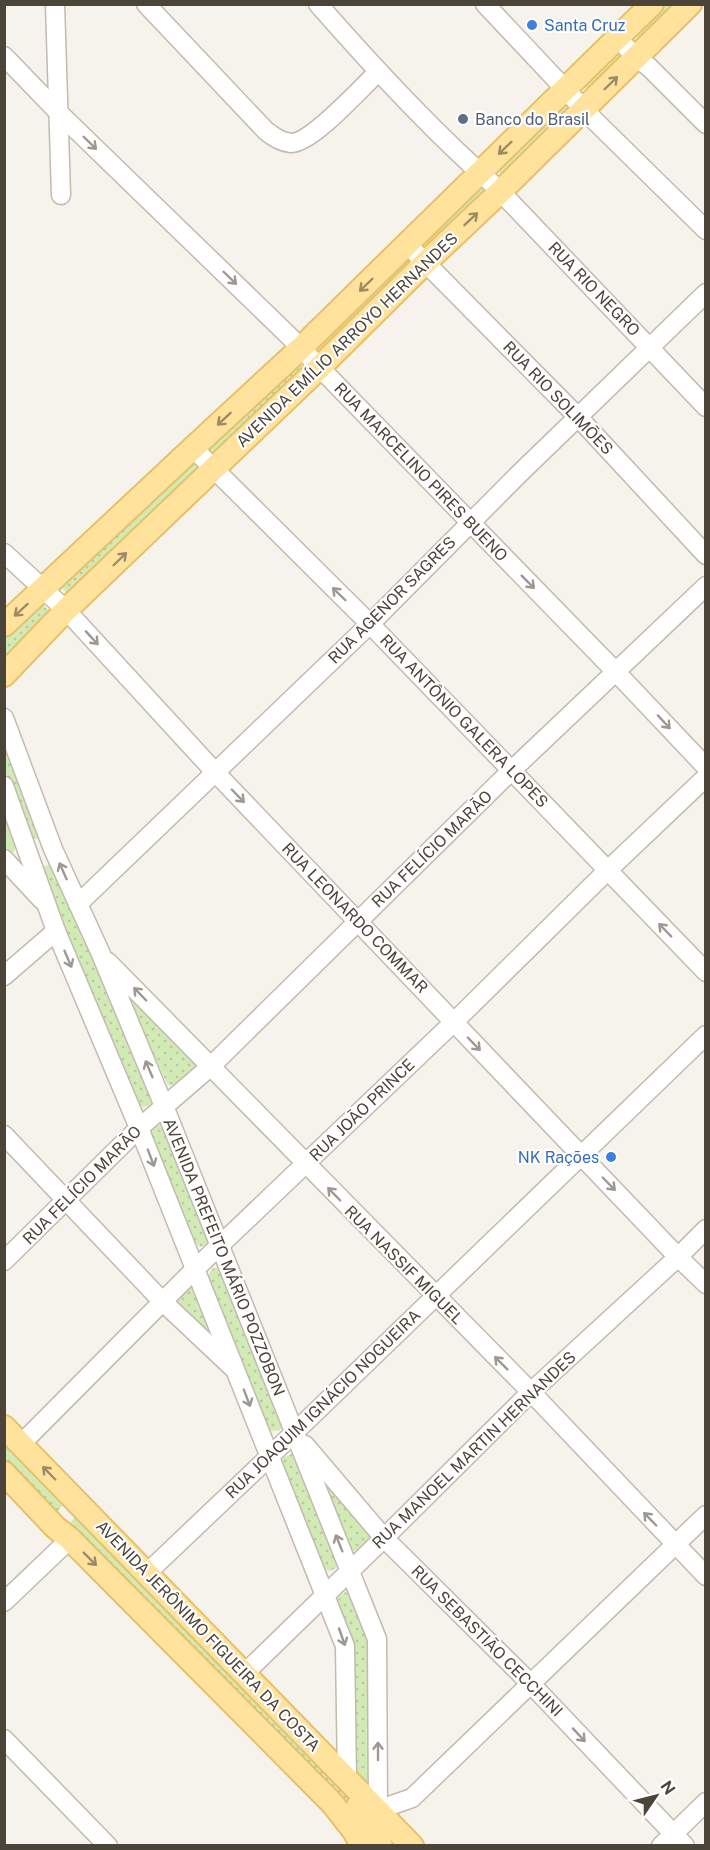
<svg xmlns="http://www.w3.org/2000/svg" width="710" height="1850" font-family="'Public Sans',sans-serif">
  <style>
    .grass { fill: url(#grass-dots) }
    .green { fill: #d2eab5 }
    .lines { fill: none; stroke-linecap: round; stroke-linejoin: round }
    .minor-casing { stroke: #c2bbae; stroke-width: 21 }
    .major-casing { stroke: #e6c16a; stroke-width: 26 }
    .minor { stroke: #fff; stroke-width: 18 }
    .major { stroke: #ffe39c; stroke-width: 22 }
    .oneway { stroke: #9c8c66 }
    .oneway2 { stroke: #9c9892 }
    .shop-dot { fill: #3f7fe0; stroke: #fff; stroke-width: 2 }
    .service-dot { fill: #5c6f8a; stroke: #fff; stroke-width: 2 }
    .labels { text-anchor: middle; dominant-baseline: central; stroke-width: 4.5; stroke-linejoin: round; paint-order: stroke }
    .shop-label { font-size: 16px; fill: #366cbe; stroke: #fff; text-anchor: start }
    .service-label { font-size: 16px; fill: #4e5e75; stroke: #fff; text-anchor: start }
    .street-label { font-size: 16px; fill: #4b4439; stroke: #fff }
  </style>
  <defs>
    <pattern id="grass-dots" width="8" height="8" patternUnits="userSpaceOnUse" patternTransform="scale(1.5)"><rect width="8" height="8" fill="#d2eab5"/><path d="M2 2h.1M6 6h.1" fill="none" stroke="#b6ca9c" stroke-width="1.8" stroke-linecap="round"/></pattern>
  </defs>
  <rect width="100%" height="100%" fill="#f6f3ec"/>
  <g class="grass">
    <polygon points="660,5 683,5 642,41 636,35 638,28"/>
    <polygon points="617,49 628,53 589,91 583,86"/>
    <polygon points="567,103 572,108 502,175 497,169"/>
    <polygon points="480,186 486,193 431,247 425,243 426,237"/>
    <polygon points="402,257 409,259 413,263 321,355 314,347"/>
    <polygon points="299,362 305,369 215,457 208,450 208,444"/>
    <polygon points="189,460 205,466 74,594 67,593 61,587"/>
    <polygon points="41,603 49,611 49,618 5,664 4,637 35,604"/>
    <polygon points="4,730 39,838 30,840 5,778"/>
    <polygon points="52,864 55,867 153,1102 150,1105 143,1107 138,1103 42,877 42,870 44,866"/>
    <polygon points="133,1003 141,1003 195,1060 195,1068 177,1085 168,1085 132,1010"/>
    <polygon points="161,1125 166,1128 209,1241 206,1245 200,1247 194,1241 151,1134 155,1126"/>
    <polygon points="218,1267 222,1269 283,1425 280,1430 270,1431 266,1427 209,1279 209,1274 212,1269"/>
    <polygon points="189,1287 197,1290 212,1330 209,1334 204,1332 178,1301 181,1293"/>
    <polygon points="4,1435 63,1496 63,1504 58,1512 47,1511 5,1467"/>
    <polygon points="291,1454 296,1457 339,1562 336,1568 330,1571 321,1567 282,1464 283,1458"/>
    <path d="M319,1473L369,1530C372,1541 367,1545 359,1551H352L347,1546Z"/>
    <polygon points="75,1517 86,1519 346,1791 349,1805 372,1836 67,1526"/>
    <polygon points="346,1592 350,1593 372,1648 372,1790 358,1778 357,1772 353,1648 337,1607 339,1596"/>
  </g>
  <path class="green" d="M4,811C9,823 20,840 14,852L7,853L5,851Z"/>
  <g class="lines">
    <defs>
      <g id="minor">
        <polyline points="55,4 61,195"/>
        <path d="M146,4L266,131C274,137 281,142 291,143C312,143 361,88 378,72"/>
        <path d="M318,4C374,68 432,131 496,187L706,407"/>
        <polyline points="485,4 594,120 706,230"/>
        <polyline points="617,38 637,58 649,67 706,124"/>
        <polyline points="4,56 60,114 288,335 616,672 706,767"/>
        <polyline points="407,244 578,417 706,555"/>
        <polyline points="193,448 370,624 706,972"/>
        <polyline points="4,553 66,610 215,772 678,1257 706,1284"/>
        <polyline points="4,718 53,849 101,954 164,1106 377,1639 378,1810 412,1798 706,1515"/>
        <polyline points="4,786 56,931 139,1128 345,1646 347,1779"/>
        <polyline points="4,859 42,900"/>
        <polyline points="78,904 370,624 519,474 706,293"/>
        <polyline points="108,962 531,1392 706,1576"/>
        <polyline points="4,976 56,931"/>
        <polyline points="4,1135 162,1301 232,1367"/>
        <polyline points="4,1261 139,1128 210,1067 511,771 706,586"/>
        <polyline points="21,1444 195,1269 454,1022 608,870 706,777"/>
        <polyline points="305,1445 384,1538 530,1683 685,1846"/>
        <polyline points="147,1573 269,1457 706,1035"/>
        <polyline points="4,1602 70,1539"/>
        <polyline points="245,1673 384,1538 531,1392 678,1257 706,1229"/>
        <polyline points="4,1739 108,1846"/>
        <polyline points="661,1846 706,1802"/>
      </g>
      <g id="major">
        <polyline points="4,625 193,448 301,348 652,4"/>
        <polyline points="4,675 66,610 319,368 425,263 500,192 690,4"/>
        <polyline points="4,1427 412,1846"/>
        <polyline points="4,1473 55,1527 70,1539 332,1803 354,1831 362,1846"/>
        <polyline points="358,1806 381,1846"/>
      </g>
    </defs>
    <use href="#minor" class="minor-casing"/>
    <use href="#major" class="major-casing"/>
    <use href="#minor" class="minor"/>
    <use href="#major" class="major"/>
  </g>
  <defs><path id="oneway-shaft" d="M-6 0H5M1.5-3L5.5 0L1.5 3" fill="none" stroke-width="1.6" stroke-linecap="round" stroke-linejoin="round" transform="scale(1.5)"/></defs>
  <g class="oneway">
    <use href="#oneway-shaft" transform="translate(611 83) rotate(-44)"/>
    <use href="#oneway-shaft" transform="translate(505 148) rotate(136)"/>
    <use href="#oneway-shaft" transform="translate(471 219) rotate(-43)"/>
    <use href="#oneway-shaft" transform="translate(366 285) rotate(136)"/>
    <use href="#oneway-shaft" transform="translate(224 419) rotate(137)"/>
    <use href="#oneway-shaft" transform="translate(120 559) rotate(-44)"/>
    <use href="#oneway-shaft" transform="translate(21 610) rotate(138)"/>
    <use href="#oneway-shaft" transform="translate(49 1473) rotate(-134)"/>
    <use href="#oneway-shaft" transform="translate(90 1559) rotate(45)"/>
  </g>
  <g class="oneway2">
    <use href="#oneway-shaft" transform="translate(90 143) rotate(44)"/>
    <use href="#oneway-shaft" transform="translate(230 278) rotate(44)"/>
    <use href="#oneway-shaft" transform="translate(528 582) rotate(45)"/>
    <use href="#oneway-shaft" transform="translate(339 594) rotate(-136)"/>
    <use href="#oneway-shaft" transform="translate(92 638) rotate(47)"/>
    <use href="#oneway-shaft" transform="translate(664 722) rotate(47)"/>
    <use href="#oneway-shaft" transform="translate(238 796) rotate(46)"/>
    <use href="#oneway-shaft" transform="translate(63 871) rotate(-114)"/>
    <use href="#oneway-shaft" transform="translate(665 930) rotate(-134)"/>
    <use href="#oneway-shaft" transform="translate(68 959) rotate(67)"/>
    <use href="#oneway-shaft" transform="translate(140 994) rotate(-134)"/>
    <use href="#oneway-shaft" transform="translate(474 1044) rotate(46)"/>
    <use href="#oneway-shaft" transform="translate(149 1069) rotate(-113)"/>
    <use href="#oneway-shaft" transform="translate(151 1158) rotate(69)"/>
    <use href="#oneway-shaft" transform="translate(609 1184) rotate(46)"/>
    <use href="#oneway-shaft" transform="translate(334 1194) rotate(-134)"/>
    <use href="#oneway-shaft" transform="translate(501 1363) rotate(-135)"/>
    <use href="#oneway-shaft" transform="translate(247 1398) rotate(69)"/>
    <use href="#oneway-shaft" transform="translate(650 1519) rotate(-134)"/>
    <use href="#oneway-shaft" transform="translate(339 1543) rotate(-112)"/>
    <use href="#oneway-shaft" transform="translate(342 1637) rotate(71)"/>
    <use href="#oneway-shaft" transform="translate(579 1735) rotate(47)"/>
    <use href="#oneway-shaft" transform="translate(378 1751) rotate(-90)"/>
  </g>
  <g class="shop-dot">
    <circle cx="532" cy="25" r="6"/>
    <circle cx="611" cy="1157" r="6"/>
  </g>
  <circle class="service-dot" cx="463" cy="119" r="6"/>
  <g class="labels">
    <g class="shop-label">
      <text x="544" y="25">Santa Cruz</text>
      <text x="599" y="1157" text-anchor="end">NK Rações</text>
    </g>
    <g class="service-label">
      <text x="475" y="119">Banco do Brasil</text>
    </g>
    <g class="street-label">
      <text transform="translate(594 289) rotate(46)">RUA RIO NEGRO</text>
      <text transform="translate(347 340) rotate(-44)">AVENIDA EMÍLIO ARROYO HERNANDES</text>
      <text transform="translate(558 398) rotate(46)">RUA RIO SOLIMÕES</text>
      <text transform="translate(421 472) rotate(46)">RUA MARCELINO PIRES BUENO</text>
      <text transform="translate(392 600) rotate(-45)">RUA AGENOR SAGRES</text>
      <text transform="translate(464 721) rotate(46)">RUA ANTÔNIO GALERA LOPES</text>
      <text transform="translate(432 849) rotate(-44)">RUA FELÍCIO MARÃO</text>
      <text transform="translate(355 918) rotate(46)">RUA LEONARDO COMMAR</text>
      <text transform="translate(362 1110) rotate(-44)">RUA JOÃO PRINCE</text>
      <text transform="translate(82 1185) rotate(-45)">RUA FELÍCIO MARÃO</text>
      <text transform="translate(224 1257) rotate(68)">AVENIDA PREFEITO MÁRIO POZZOBON</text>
      <text transform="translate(404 1265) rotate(45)">RUA NASSIF MIGUEL</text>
      <text transform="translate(323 1404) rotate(-44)">RUA JOAQUIM IGNÁCIO NOGUEIRA</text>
      <text transform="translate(474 1450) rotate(-44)">RUA MANOEL MARTIN HERNANDES</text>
      <text transform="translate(208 1636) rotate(46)">AVENIDA JERÔNIMO FIGUEIRA DA COSTA</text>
      <text transform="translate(487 1641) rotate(45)">RUA SEBASTIÃO CECCHINI</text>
    </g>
  </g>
  <rect width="710" height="1850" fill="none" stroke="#4b4439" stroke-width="12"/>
  <g transform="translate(656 1796) rotate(55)" stroke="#ffffff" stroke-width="4.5" paint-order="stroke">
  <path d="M0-4.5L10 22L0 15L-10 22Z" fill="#4b4439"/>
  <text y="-9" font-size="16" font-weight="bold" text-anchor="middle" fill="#4b4439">N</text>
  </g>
</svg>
